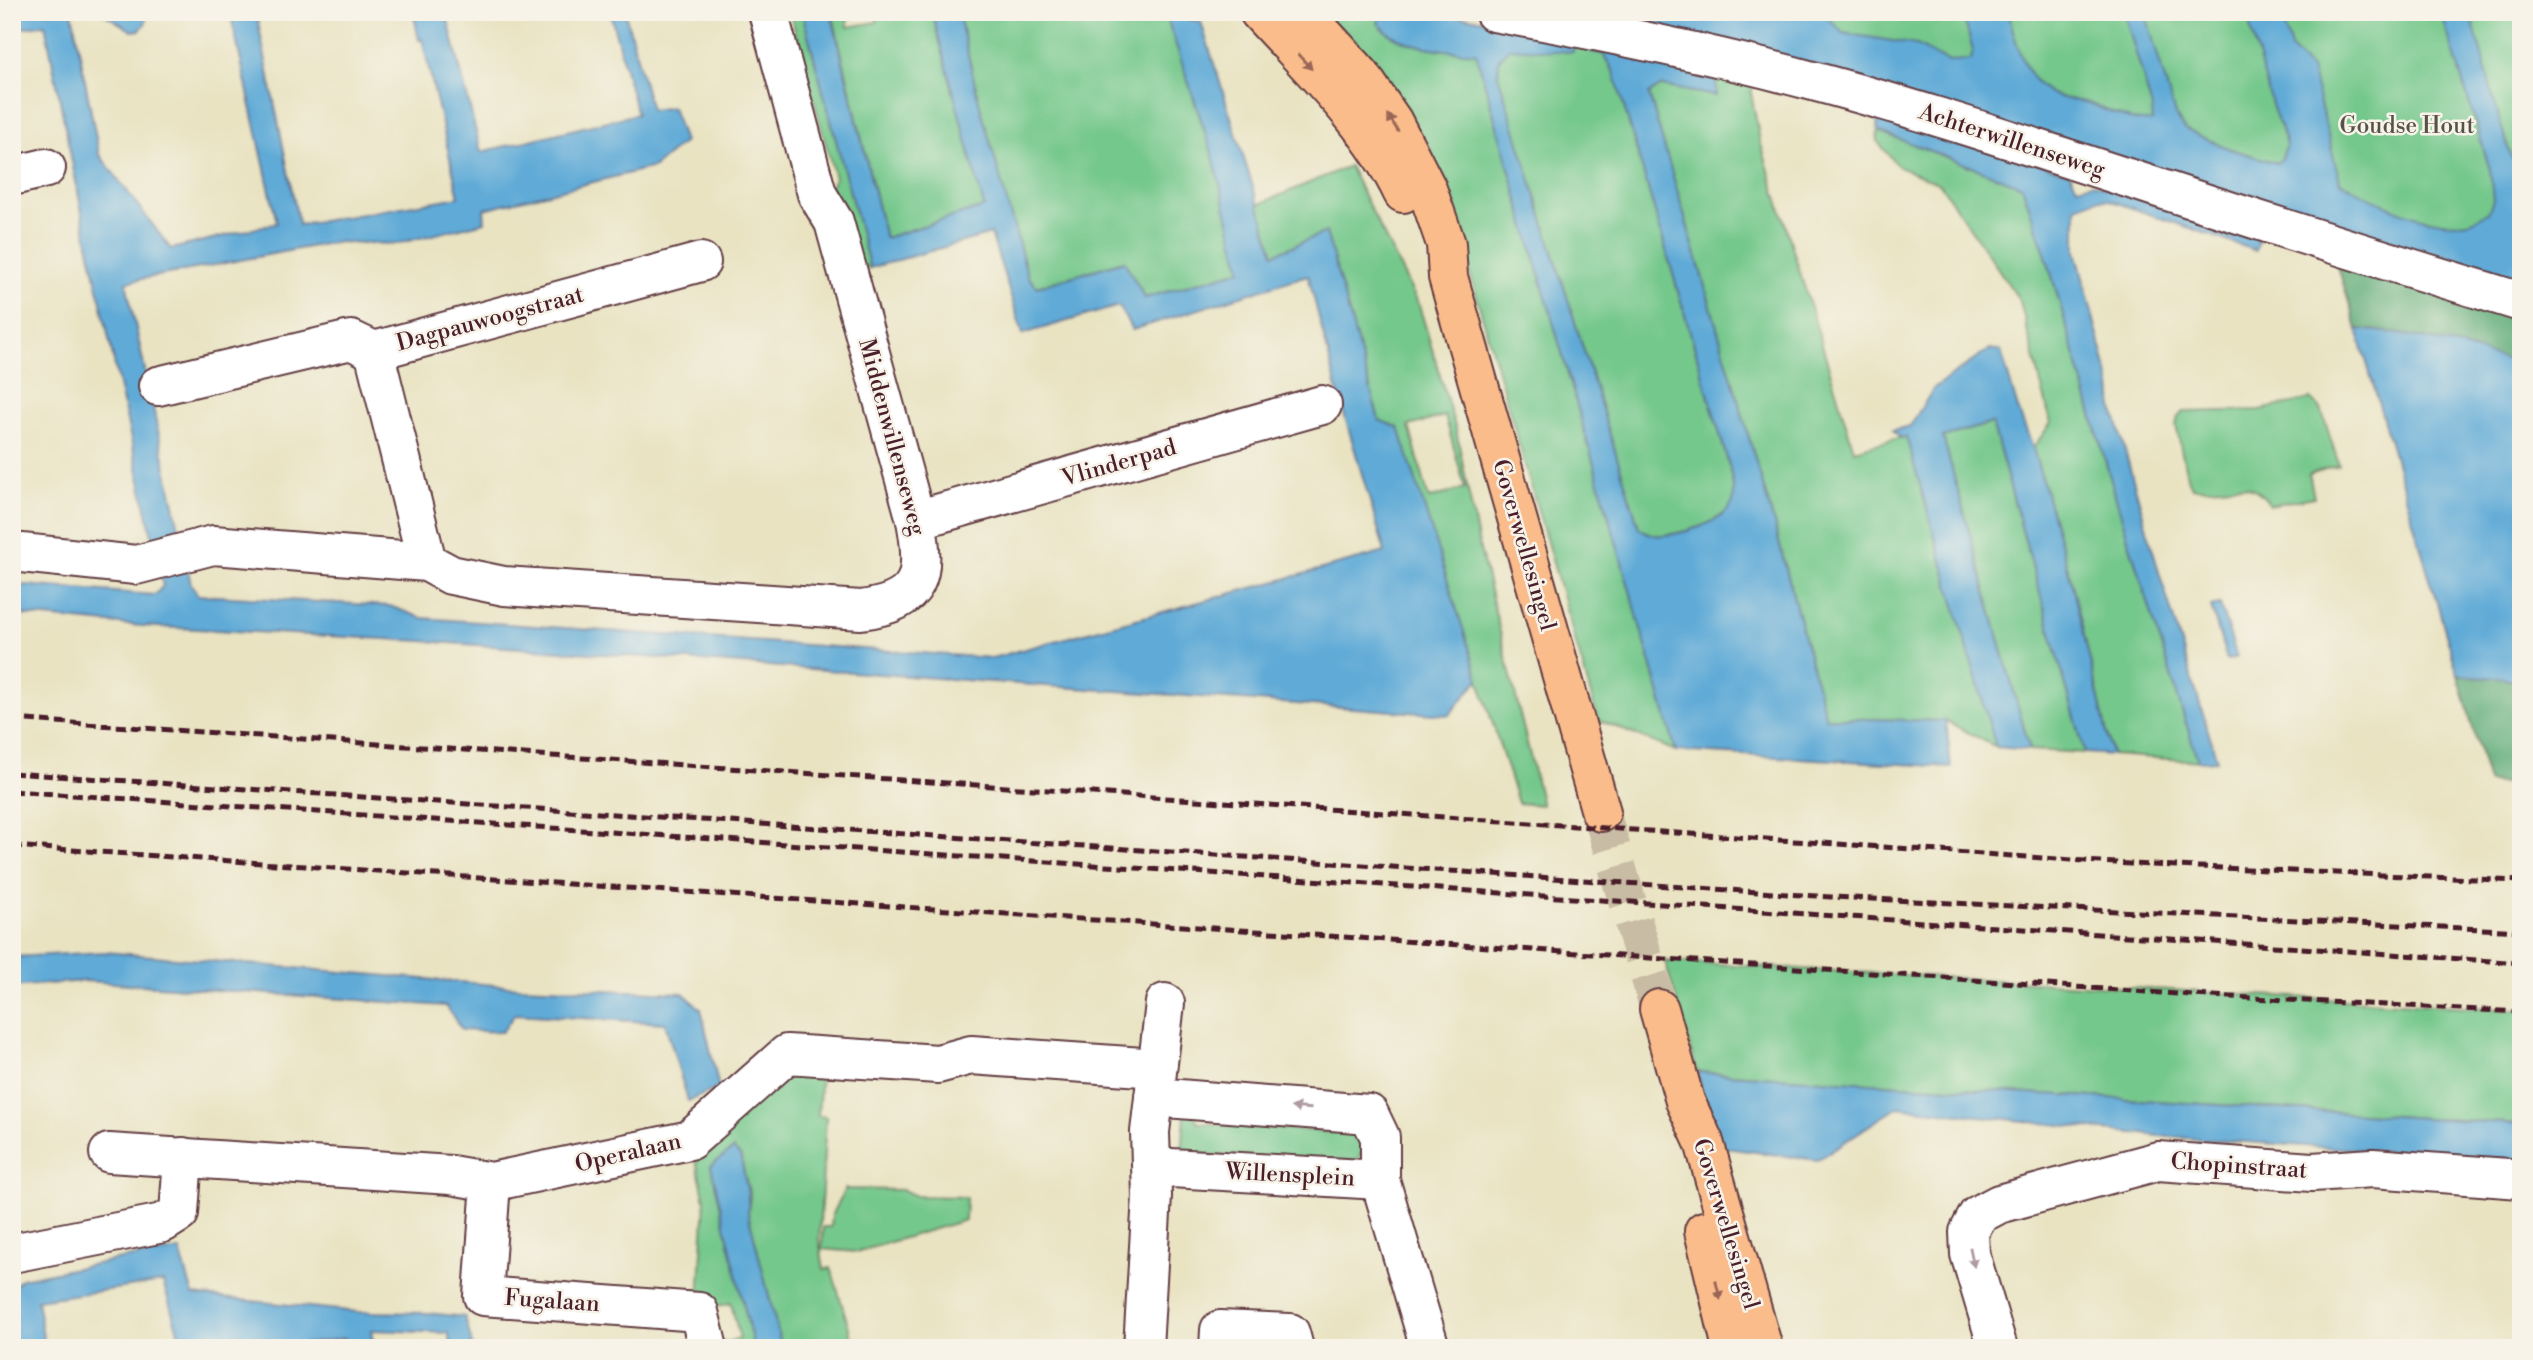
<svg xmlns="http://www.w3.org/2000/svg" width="2533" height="1360" font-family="'Libre Bodoni',serif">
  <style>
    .green { fill: #74c88c; stroke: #5f745c; stroke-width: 2; fill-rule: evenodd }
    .forest { fill: #5fac78; stroke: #546652; stroke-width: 2 }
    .water { fill: #5faad7; stroke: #546481; stroke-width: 2 }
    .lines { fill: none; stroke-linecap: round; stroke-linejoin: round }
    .major-tunnel { stroke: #c9bca4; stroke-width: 38; stroke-dasharray: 38 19; stroke-linecap: butt }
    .minor-casing { stroke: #623c42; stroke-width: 42 }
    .major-casing { stroke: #623c42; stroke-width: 42 }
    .minor { stroke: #fff; stroke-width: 38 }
    .major { stroke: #fabc8b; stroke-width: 38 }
    .rail { stroke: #4a1f2b; stroke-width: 5; stroke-dasharray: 10 5; stroke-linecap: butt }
    .oneway { fill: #996656 }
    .oneway2 { fill: #ae9aa0 }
    .labels { text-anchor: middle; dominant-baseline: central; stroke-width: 5; stroke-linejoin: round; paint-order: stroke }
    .park-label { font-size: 23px; fill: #575248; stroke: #f7f3e8 }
    .street-label { font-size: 23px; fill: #4a1f2b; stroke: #f7f3e8 }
  </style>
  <rect width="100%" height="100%" fill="#f7f3e8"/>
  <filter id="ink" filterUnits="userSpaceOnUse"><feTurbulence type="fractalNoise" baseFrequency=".0143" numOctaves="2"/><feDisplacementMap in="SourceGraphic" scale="14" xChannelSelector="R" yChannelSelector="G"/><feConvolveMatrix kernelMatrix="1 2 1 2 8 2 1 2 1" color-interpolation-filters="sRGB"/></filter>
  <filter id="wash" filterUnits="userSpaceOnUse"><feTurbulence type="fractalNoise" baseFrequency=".00686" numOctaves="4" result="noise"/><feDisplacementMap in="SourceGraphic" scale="28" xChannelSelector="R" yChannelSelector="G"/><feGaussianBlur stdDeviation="1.57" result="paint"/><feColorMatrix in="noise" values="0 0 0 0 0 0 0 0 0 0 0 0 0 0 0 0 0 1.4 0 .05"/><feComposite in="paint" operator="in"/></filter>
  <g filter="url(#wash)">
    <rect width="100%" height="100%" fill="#e9e3c2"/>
    <g class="green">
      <polygon points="790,12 802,12 870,268 858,269 829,189 835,178"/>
      <polygon points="832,12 847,12 848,27 877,22 877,12 932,12 984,207 885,238"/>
      <polygon points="958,12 1165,12 1213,156 1241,270 1145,298 1124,261 1036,287 1028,277 980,106"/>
      <path d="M1323,12H1382L1378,23C1399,49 1445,50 1476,52L1676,751L1598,720L1457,228Z"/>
      <polygon points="1577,12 2521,12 2521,275"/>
      <path d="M1574,41L1603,54L1614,72L1730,469C1731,478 1736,493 1733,502C1725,523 1675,537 1654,535C1649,534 1643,530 1639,528L1498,75L1499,59L1509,47L1573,51Z"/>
      <polygon points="1716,65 1756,78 1751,93 1760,141 1854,450 1906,436 1996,747 1946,721 1826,718 1773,520 1649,94 1662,86 1716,96"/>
      <polygon points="1878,131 2022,186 2047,259 2128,539 2198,761 2112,755 2071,580 2033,448 2051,423 2020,301 1940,184 1899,167 1877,141"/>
      <path d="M1349,166L1419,305L1456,430L1479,545L1542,805L1518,803L1399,429L1379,420L1326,232L1274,254L1257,205ZM1445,416L1465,488L1429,499L1409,426Z"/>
      <path d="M2310,399L2321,409L2339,465L2309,474L2314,497L2270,505C2248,470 2223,494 2192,487L2188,481L2176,425L2178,417L2184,412L2260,410Z"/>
      <polygon points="1992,423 2085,753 2030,750 1943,437"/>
      <polygon points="1665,961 2521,1010 2521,1124 1697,1072"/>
      <polygon points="792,1072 821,1073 818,1116 826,1117 819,1240 824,1269 831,1268 855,1348 782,1348 748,1213 750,1194 744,1174 741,1157 711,1166 754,1348 719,1348 718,1344 740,1339 731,1303 710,1308 699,1300 705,1200 696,1161 781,1078"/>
      <path d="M1185,1114H1193L1199,1123L1334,1132L1342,1124L1356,1129C1362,1140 1366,1151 1356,1161L1182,1154Z"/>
      <polygon points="845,1189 903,1190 916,1196 966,1197 965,1220 857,1252 822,1249 823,1227 831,1227 832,1216"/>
    </g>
    <g class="forest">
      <path d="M2335,257L2521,314V363C2466,348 2414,333 2357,329Z"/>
      <polygon points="2458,675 2521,680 2521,784 2488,782"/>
    </g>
    <g class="water">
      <polygon points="12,12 72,12 99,154 171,249 277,223 230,12 256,12 299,225 459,197 422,39 419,40 414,16 417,16 416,12 446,12 481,152 637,114 610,12 625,12 651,110 672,107 684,142 654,167 484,209 485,222 396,244 335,242 126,282 191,584 198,595 390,606 422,618 992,658 1385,552 1340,400 1308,275 1132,330 1119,306 1023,334 991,234 870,268 802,12 831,12 885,238 984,207 932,12 958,12 980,106 1028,277 1037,287 1124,261 1145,298 1241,270 1213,156 1165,12 1185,12 1186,18 1201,22 1274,254 1326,232 1379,420 1399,428 1479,679 1449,715 422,641 141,626 12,614 12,584 155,595 163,586 88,243 45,24 12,30"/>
      <polygon points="101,12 148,12 145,24 140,30 132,31"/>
      <path d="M1382,12H1432L1571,33L1574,41L1573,52L1509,48L1499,59L1498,75L1639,528C1643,530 1649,534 1654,535C1674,538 1725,523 1733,502C1736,493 1731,478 1730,469L1614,72L1603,54L1591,52L1592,43L1716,65V96L1662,86L1649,94L1773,520L1826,718L1946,721L1951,767L1676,751L1476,53C1445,50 1399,49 1378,23Z"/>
      <path d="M1554,12H1823L1843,33L1917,45L1947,61L1971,60L1973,50L1962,12H2008C2016,41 2023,81 2054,95C2065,100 2079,100 2091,104C2111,112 2131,123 2153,121L2152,108L2124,12H2145L2175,115L2186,130L2230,149L2277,163L2282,158L2286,144L2273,108L2246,12H2279L2292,50L2311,69L2340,182C2378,202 2425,228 2468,222C2475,221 2482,216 2488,213L2493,200L2490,170L2441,12H2470L2500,122L2521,186V287Z"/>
      <polygon points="1876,112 2070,173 2077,187 2093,183 2259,239 2256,251 2109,200 2098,199 2076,207 2076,251 2111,386 2113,408 2159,572 2217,760 2198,761 2128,539 2047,259 2022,186 1878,131"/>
      <path d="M2357,329C2414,333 2466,348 2521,363V680L2458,675Z"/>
      <polygon points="1990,349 2001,351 2018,409 2033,448 2071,580 2112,755 2085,753 1992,423 1943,437 2030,750 1996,747 1906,437 1901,438 1893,430 1910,426 1934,388"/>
      <polygon points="2220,605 2237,657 2227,660 2211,607"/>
      <polygon points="105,952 519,987 683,993 701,1009 719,1088 688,1101 665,1023 515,1014 502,1032 462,1030 446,1006 85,981 12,987 12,957"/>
      <polygon points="1697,1072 2521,1124 2521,1160 2169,1137 1897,1107 1817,1160 1718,1147"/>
      <path d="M733,1149L741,1157C744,1178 750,1191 748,1213L782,1348H754L711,1166Z"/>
      <polygon points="180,1250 193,1295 358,1312 428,1313 465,1317 473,1348 452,1348 448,1333 371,1330 374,1348 347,1348 345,1338 280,1348 183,1348 163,1282 37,1300 45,1348 12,1348 12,1289 21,1279 126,1258"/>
    </g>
  </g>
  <g filter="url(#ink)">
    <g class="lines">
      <polyline class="major-tunnel" points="1601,812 1659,1009"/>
      <defs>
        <g id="minor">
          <path d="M1494,12C1600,31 1705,52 1809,80C1920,109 2028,146 2137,181C2265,223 2393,263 2521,302"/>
          <polyline points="12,176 46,168"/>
          <polyline points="374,351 427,562"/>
          <polyline points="158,386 351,340 374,351 701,262"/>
          <polyline points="916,520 1322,405"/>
          <path d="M12,552L136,565L213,545L427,562L451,575L504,586L861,610C923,602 926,574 916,520L834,222L817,194L768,12"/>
          <polyline points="1154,1097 1369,1114 1380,1137 1380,1180 1430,1348"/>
          <polyline points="109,1153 451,1175 491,1182 690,1140 787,1054 938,1064 971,1055 1157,1068"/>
          <polyline points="1153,1167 1380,1180"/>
          <polyline points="491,1182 483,1296 699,1312 708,1348"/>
          <polyline points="12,1253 163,1223 179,1213 183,1157"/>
          <polyline points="1143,1348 1152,1196 1150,1132 1165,1003"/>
          <polyline points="1219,1348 1220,1330 1290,1333 1294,1348"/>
          <polyline points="1998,1348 1970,1254 1969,1232 1978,1215 1999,1204 2158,1161 2312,1172 2373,1168 2521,1179"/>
        </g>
        <g id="major">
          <path d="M1259,12C1310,68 1370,124 1403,193"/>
          <polyline points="1303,12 1360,74 1393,122 1427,189 1446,244 1448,277 1601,812"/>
          <polyline points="1659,1009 1685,1101 1704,1142 1763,1348"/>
          <polyline points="1704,1231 1732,1348"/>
        </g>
      </defs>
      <use href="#minor" class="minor-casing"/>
      <use href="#major" class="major-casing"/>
      <use href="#minor" class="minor"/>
      <use href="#major" class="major"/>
      <g class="rail">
        <polyline points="12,719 2130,864 2521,881"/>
        <polyline points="12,773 1831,897 2521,931"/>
        <polyline points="12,791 2521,963"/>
        <polyline points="12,846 2192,995 2521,1012"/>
      </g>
    </g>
    <defs><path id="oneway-solid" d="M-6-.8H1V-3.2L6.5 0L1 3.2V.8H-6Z" transform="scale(1.75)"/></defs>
    <g class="oneway">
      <use href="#oneway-solid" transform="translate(1305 62) rotate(47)"/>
      <use href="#oneway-solid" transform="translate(1393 123) rotate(-121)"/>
      <use href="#oneway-solid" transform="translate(1718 1290) rotate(76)"/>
    </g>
    <g class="oneway2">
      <use href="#oneway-solid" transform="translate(1301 1108) rotate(-176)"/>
      <use href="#oneway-solid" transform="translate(1972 1257) rotate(78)"/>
    </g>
  </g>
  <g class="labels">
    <g class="park-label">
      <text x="2407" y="126">Goudse Hout</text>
    </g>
    <g class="street-label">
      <text transform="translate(2012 141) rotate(18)">Achterwillenseweg</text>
      <text transform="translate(490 319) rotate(-15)">Dagpauwoogstraat</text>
      <text transform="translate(892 437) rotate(75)">Middenwillenseweg</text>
      <text transform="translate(1119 463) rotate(-16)">Vlinderpad</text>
      <text transform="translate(1524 545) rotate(74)">Goverwellesingel</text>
      <text transform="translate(628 1153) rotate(-13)">Operalaan</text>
      <text transform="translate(2239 1166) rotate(4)">Chopinstraat</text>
      <text transform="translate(1290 1175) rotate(3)">Willensplein</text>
      <text transform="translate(1726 1224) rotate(73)">Goverwellesingel</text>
      <text transform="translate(552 1301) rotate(4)">Fugalaan</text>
    </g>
  </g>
  <rect width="2533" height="1360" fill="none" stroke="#f7f3e8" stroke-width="42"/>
</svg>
